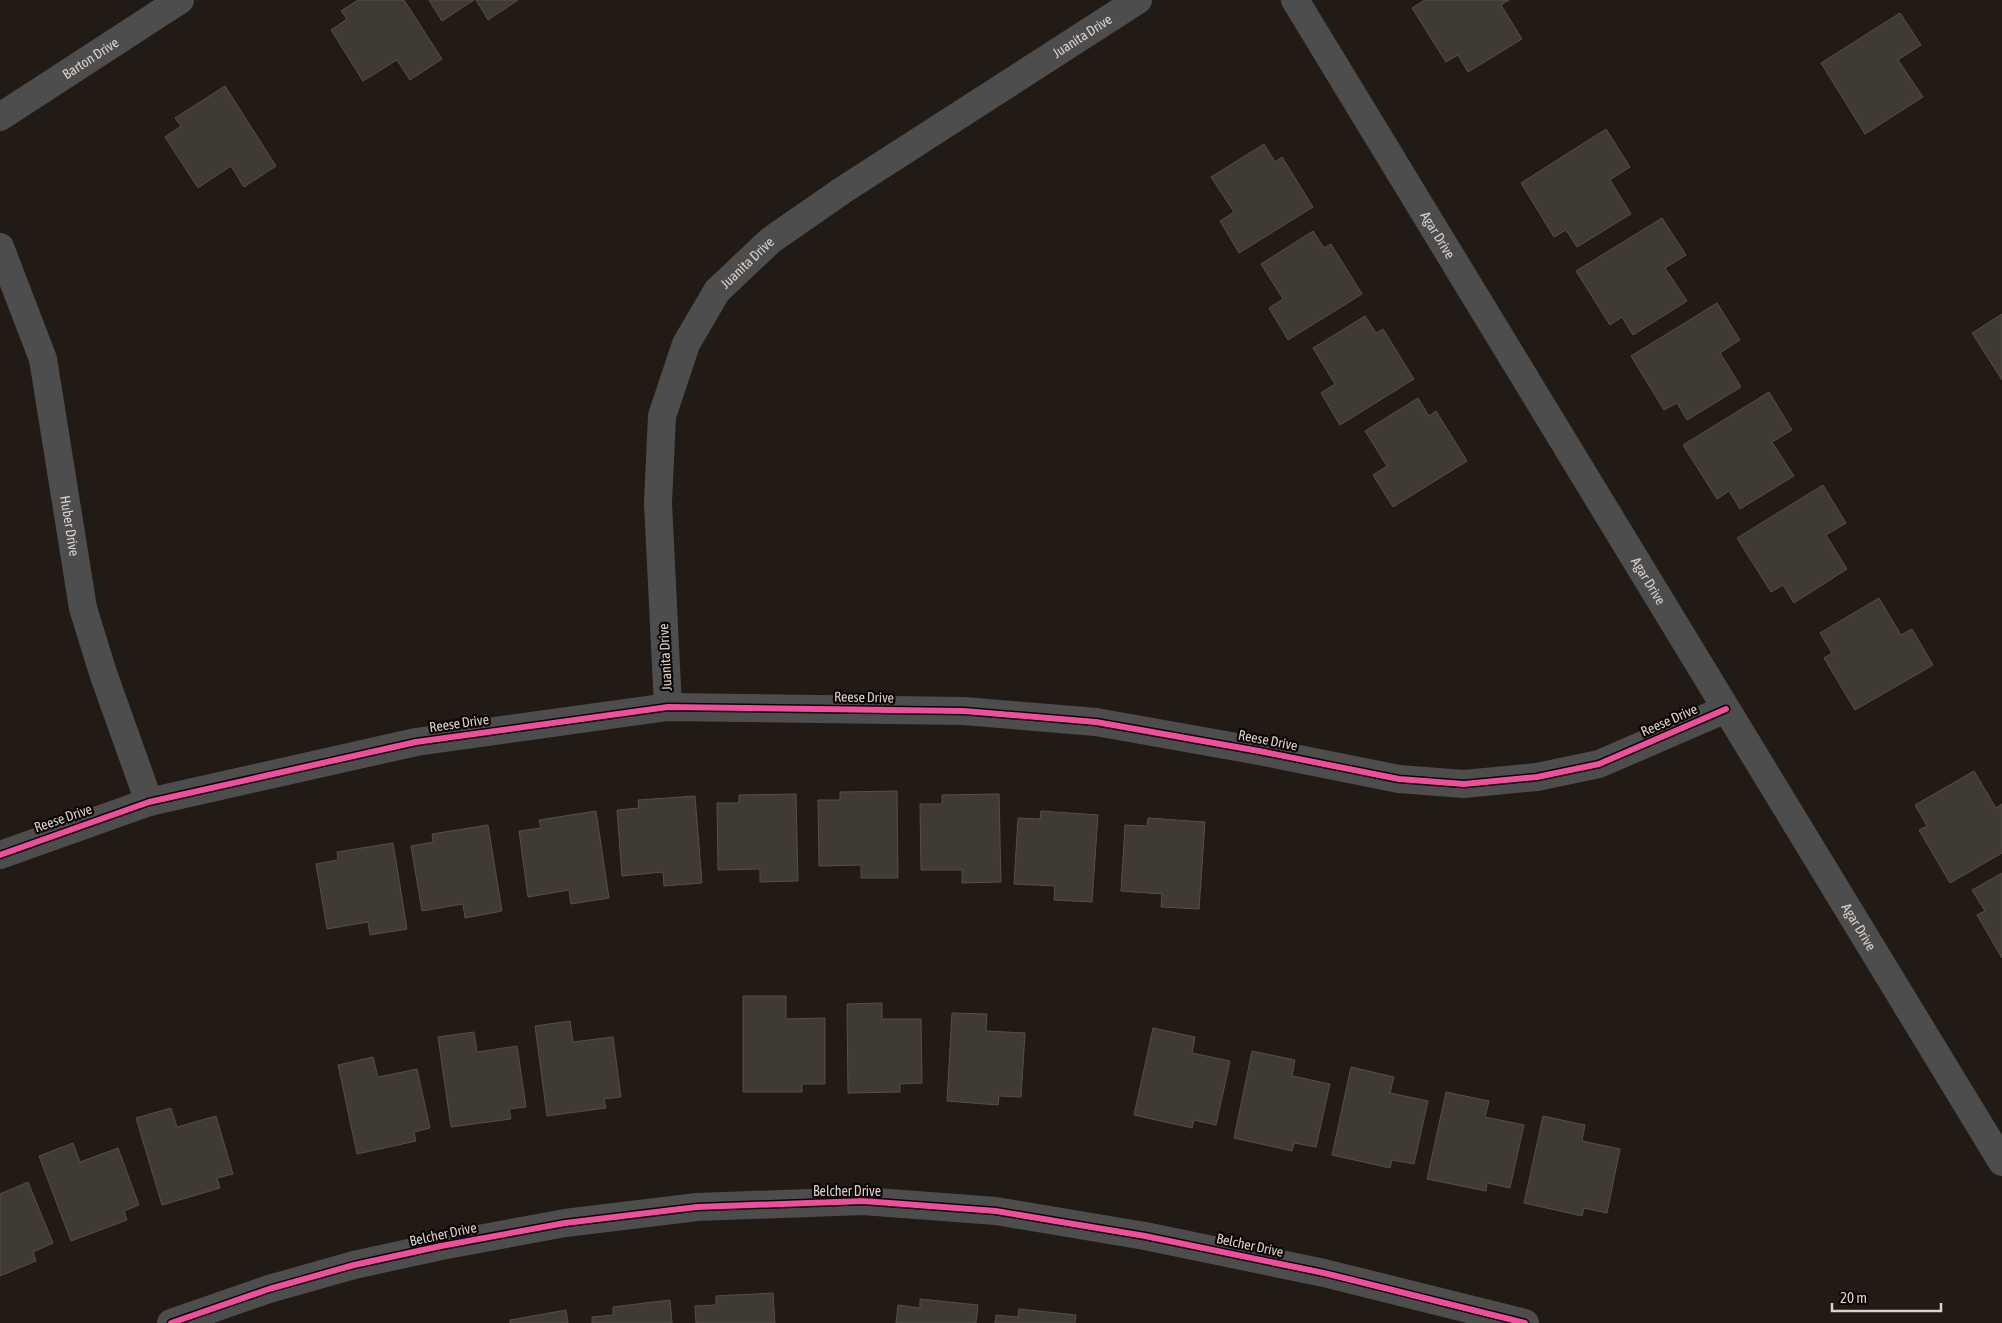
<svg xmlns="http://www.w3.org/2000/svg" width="2002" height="1323" font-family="'Asap Condensed',sans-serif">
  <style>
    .building { fill: #403a35; stroke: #554e4a }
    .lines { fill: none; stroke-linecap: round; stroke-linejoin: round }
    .minor { stroke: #4e4d4e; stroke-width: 28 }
    .cycleway-casing { stroke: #0b0603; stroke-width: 9 }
    .cycleway { stroke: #ef4d9e; stroke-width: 6 }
    .labels { text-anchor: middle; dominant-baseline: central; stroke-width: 4.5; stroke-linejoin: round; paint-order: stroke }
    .street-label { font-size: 14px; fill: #dcd2cb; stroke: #0b0603 }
  </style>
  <rect width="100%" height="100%" fill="#211a15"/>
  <g class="building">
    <polygon points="358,0 404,0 442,59 410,80 397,60 363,81 331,30 347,19 341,11"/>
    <polygon points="429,0 474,0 442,21"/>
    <polygon points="476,0 518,0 488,20"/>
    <polygon points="1425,0 1509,0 1501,5 1522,39 1468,72 1458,55 1446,62 1412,8"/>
    <polygon points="1900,13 1921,45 1898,60 1923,97 1865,134 1821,63"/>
    <polygon points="225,86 276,166 244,187 231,166 198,188 165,137 181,126 175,118"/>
    <polygon points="1606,129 1630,167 1610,180 1631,214 1577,247 1566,230 1554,237 1521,183"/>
    <polygon points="1264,144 1275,162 1282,157 1313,207 1239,253 1220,221 1234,212 1211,177"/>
    <polygon points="1662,218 1686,255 1665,268 1687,301 1633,335 1622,317 1610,325 1576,271"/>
    <polygon points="1313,231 1324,248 1331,244 1362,294 1288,340 1269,308 1283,299 1261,264"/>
    <polygon points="1717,303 1740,340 1720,353 1741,387 1687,420 1677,403 1664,410 1631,356"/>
    <polygon points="2002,314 2002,380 1972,333"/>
    <polygon points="1365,316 1376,333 1383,329 1414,379 1340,425 1321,393 1335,384 1313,348"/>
    <polygon points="1769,392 1792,430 1772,442 1794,476 1740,509 1729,491 1717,499 1683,445"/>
    <polygon points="1418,398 1429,416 1436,411 1467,461 1393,507 1373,475 1387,466 1365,431"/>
    <polygon points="1823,485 1846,523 1826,535 1847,569 1794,603 1783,585 1771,592 1737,538"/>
    <polygon points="1879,598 1901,635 1912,629 1933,665 1855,710 1824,658 1832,653 1820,633"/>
    <polygon points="1974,771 1996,808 2002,804 2002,853 1950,883 1919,830 1927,826 1915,805"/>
    <polygon points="897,791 898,878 861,878 861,865 819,866 818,800 840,800 840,792"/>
    <polygon points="796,794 798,881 760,882 760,869 718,870 717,803 739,803 739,795"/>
    <polygon points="999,794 1001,882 962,883 962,870 921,870 920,804 942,804 942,795"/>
    <polygon points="695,796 702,883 664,886 663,872 622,876 617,810 639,808 638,800"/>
    <polygon points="596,811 609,898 571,904 569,890 528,897 519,831 541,828 539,820"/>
    <polygon points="1041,811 1098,815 1092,902 1054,900 1055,886 1014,884 1018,818 1040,819"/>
    <polygon points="1148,818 1205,822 1199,909 1161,907 1162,894 1121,891 1125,825 1147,826"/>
    <polygon points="488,825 502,911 465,918 463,904 422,911 411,846 433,842 432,834"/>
    <polygon points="393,843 407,929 370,935 368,922 327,929 316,864 338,860 337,852"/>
    <polygon points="2002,873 2002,958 1977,915 1985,911 1972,890"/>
    <polygon points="743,996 786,996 786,1019 825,1018 825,1084 802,1084 802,1092 743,1092"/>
    <polygon points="882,1003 882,1019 921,1019 922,1083 900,1084 900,1092 848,1093 847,1004"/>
    <polygon points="952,1013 987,1014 986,1031 1025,1033 1021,1097 999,1096 998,1105 947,1101"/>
    <polygon points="570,1021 573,1042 613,1037 621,1097 604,1099 606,1108 547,1116 535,1026"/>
    <polygon points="1153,1028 1195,1037 1192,1053 1230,1061 1216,1125 1194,1120 1192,1128 1134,1115"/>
    <polygon points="474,1032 477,1052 517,1046 526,1107 509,1109 511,1119 451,1127 438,1037"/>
    <polygon points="1252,1051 1295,1060 1292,1076 1330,1084 1316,1147 1294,1143 1292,1151 1234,1138"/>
    <polygon points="373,1057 378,1077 417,1069 430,1128 414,1132 416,1141 357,1154 338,1065"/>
    <polygon points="1351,1067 1394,1077 1390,1093 1428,1101 1414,1164 1392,1160 1390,1168 1332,1155"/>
    <polygon points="1446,1092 1489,1101 1485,1117 1524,1125 1510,1188 1487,1183 1486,1191 1427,1179"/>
    <polygon points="171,1108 177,1127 216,1116 233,1174 217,1178 220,1188 162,1205 136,1118"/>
    <polygon points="1543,1116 1585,1125 1582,1141 1620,1149 1607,1213 1584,1208 1582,1216 1524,1203"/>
    <polygon points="73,1143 80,1162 118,1148 139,1205 124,1211 127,1220 71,1241 39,1156"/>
    <polygon points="28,1182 53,1243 33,1252 36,1261 0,1276 0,1194"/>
    <polygon points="773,1293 775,1323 696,1323 695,1306 716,1305 716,1296"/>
    <polygon points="920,1299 978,1305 976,1323 896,1323 898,1305 920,1308"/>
    <polygon points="670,1300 672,1323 592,1323 592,1317 613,1315 613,1307"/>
    <polygon points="1019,1309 1076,1315 1075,1323 995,1323 996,1315 1018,1317"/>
    <polygon points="566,1310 568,1323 510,1323 510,1320"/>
  </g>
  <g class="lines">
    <g class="minor">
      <path id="s1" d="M1295,0L2002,1162"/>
      <path id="s2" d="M0,117L180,0"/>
      <path id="s3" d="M0,247L43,359L83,608L103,673L149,802"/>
      <path id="s4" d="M668,707L658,503L662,416L686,344L717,291L771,240L843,190L1138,0"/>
      <polyline points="0,855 149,802 416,742 668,707 964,711 1096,722 1259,751 1399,779 1464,784 1537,777 1599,764 1726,709"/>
      <polyline points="171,1323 269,1289 354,1265 441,1246 565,1223 697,1207 863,1201 996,1211 1145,1236 1324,1273 1525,1323"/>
    </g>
    <defs>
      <g id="cycleway">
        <polyline points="0,855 149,802 416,742 668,707 964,711 1096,722 1259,751 1399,779 1464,784 1537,777 1599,764 1726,709"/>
        <polyline points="171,1323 269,1289 354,1265 441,1246 565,1223 697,1207 863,1201 996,1211 1145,1236 1324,1273 1525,1323"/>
      </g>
    </defs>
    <use href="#cycleway" class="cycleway-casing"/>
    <use href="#cycleway" class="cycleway"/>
  </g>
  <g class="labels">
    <g class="street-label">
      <text stroke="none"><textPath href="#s4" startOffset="875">Juanita Drive</textPath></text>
      <text stroke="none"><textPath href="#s2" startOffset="108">Barton Drive</textPath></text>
      <text stroke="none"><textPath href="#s1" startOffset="275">Agar Drive</textPath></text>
      <text stroke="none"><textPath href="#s4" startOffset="470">Juanita Drive</textPath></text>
      <text stroke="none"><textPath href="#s3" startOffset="289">Huber Drive</textPath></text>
      <text stroke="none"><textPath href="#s1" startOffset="680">Agar Drive</textPath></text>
      <text transform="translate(665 657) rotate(-93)">Juanita Drive</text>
      <text transform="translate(864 697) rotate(1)">Reese Drive</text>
      <text transform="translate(1669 720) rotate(-24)">Reese Drive</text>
      <text transform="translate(459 723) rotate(-8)">Reese Drive</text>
      <text transform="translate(1268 740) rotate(11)">Reese Drive</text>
      <text transform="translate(63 818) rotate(-19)">Reese Drive</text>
      <text stroke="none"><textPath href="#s1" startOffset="1085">Agar Drive</textPath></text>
      <text x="847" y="1191">Belcher Drive</text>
      <text transform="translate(443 1234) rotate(-12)">Belcher Drive</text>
      <text transform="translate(1250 1245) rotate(12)">Belcher Drive</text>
    </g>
  </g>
  <path d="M1832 1303v8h109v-8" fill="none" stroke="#dcd2cb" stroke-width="2.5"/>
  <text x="1840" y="1303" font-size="15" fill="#dcd2cb" stroke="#0b0603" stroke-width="4" paint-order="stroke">20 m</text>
</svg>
